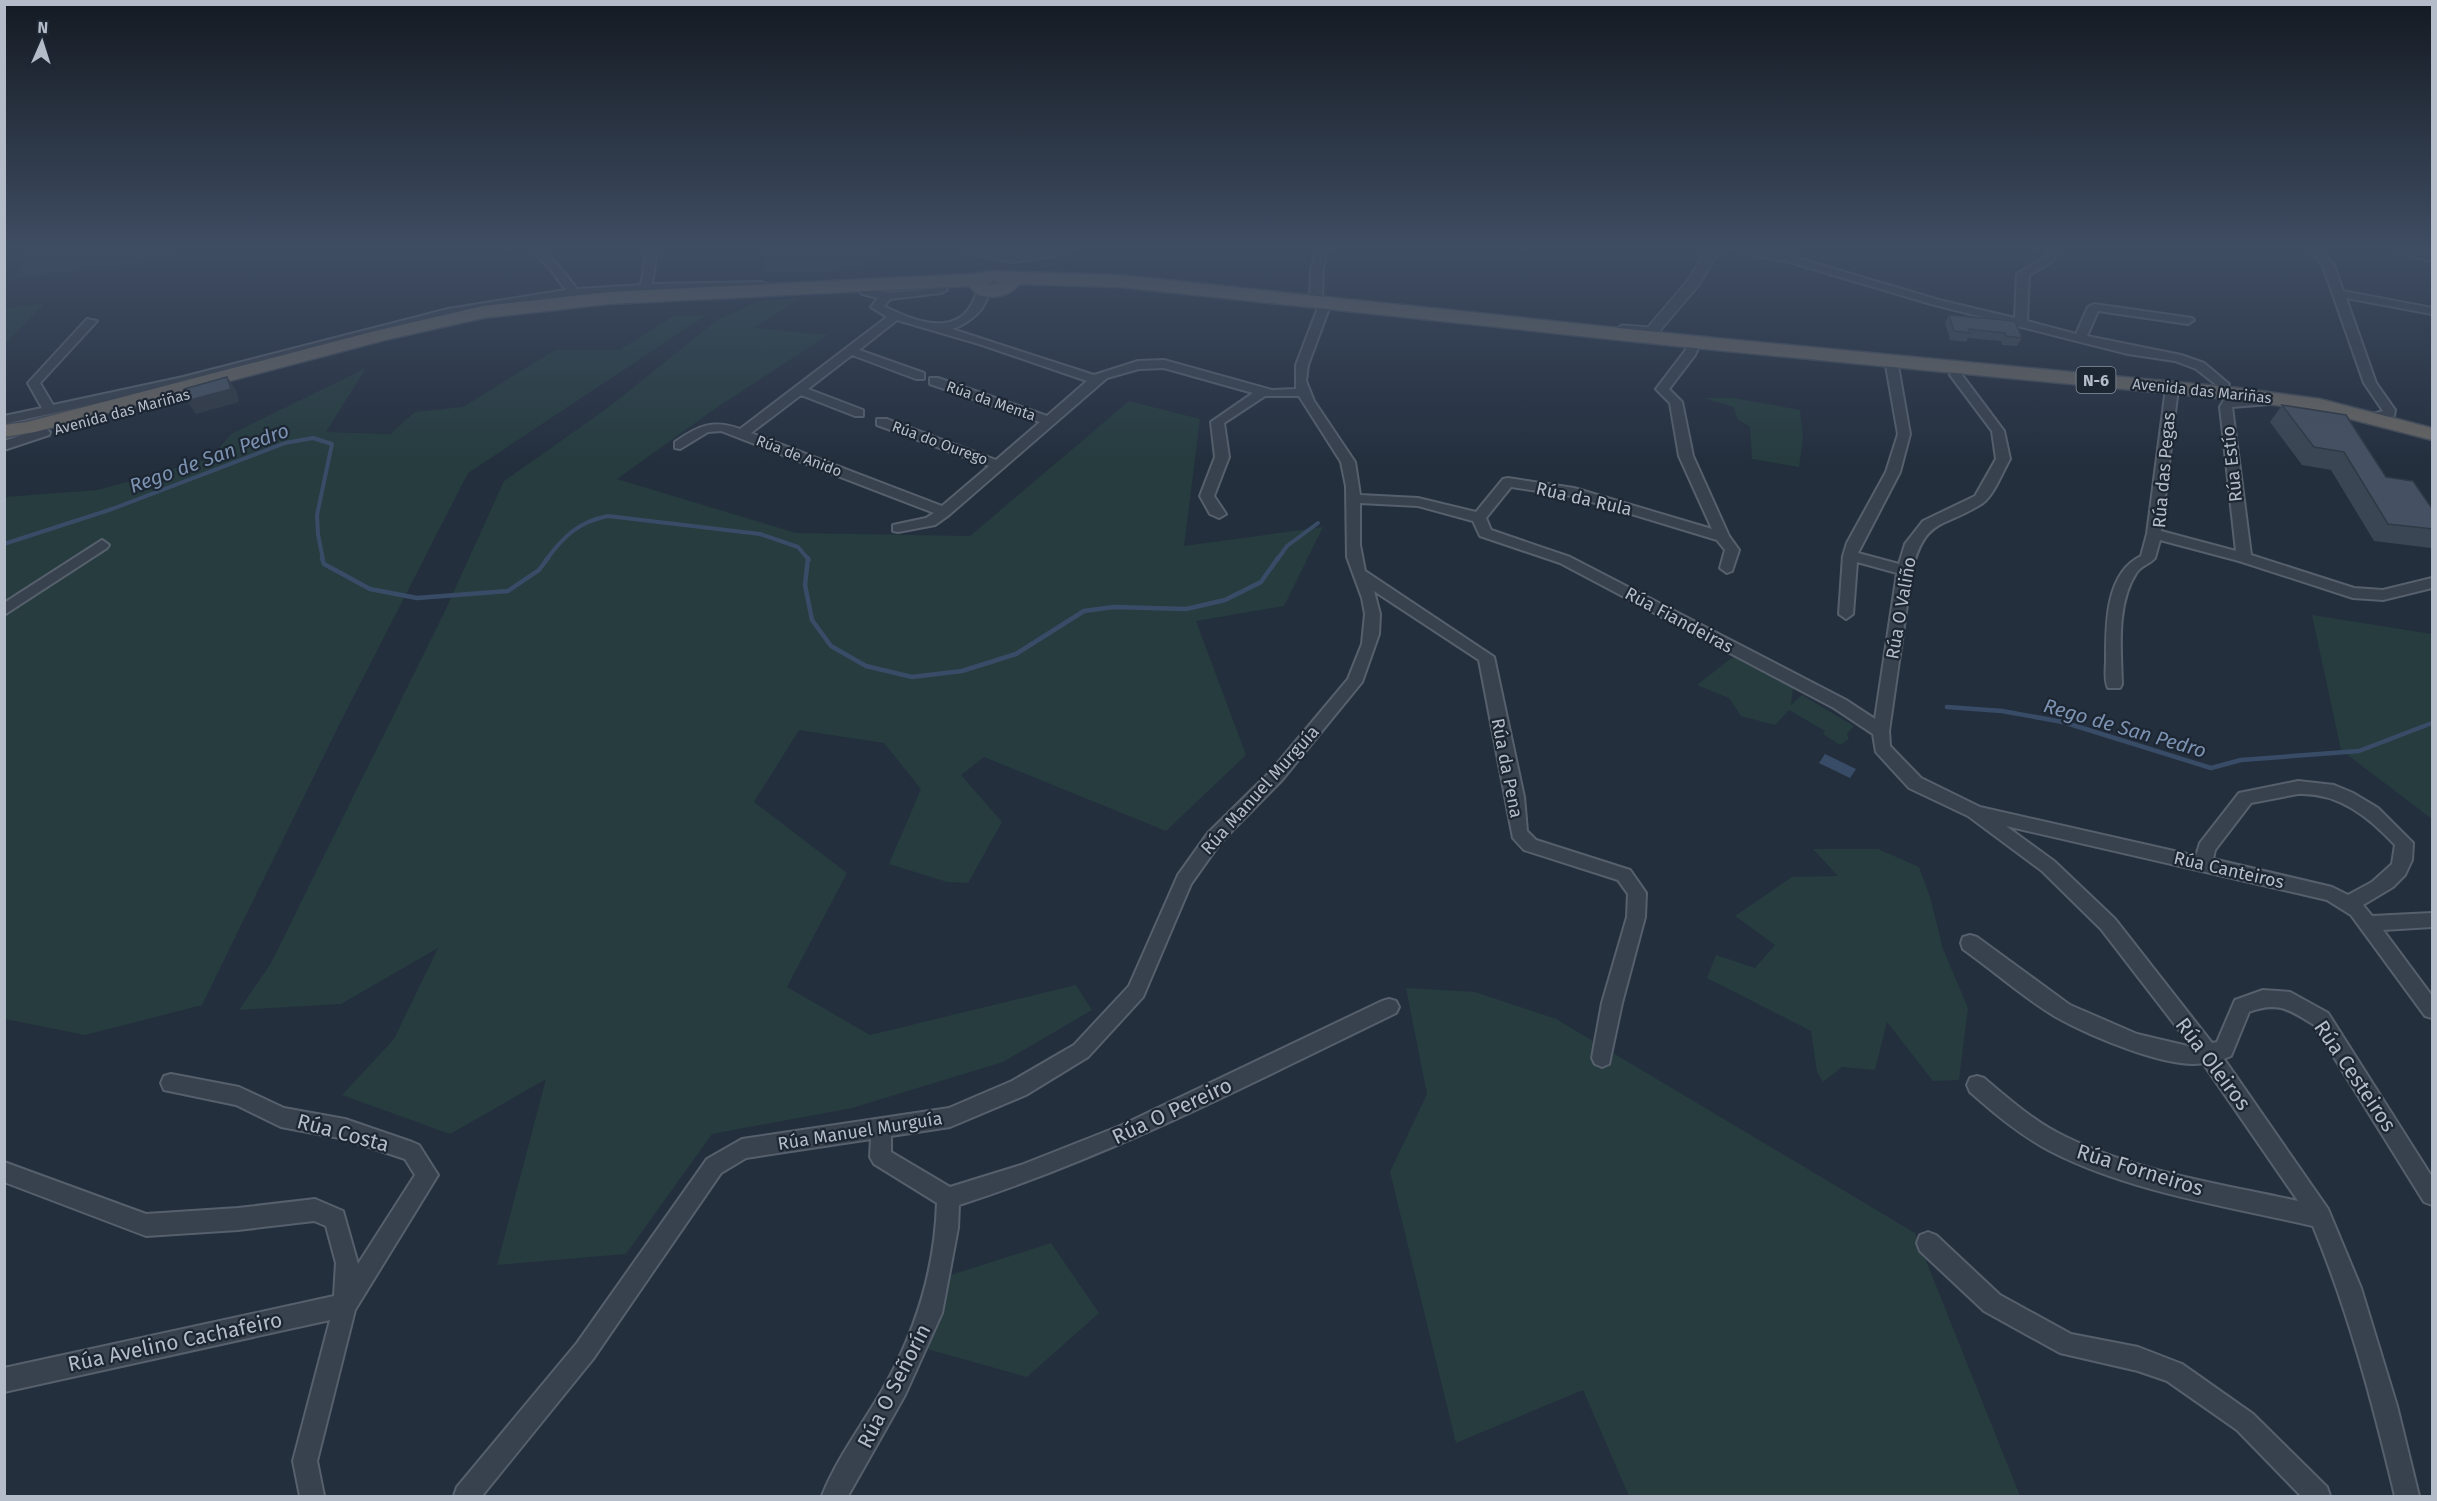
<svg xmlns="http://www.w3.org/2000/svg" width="2437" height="1501" font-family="'Fira Sans',sans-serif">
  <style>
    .green { fill: #263c3f }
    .water { fill: #394c67 }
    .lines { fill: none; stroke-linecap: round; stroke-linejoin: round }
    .stream-far1 { stroke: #394c67; stroke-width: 4 }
    .stream { stroke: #394c67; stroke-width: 4.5 }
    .minor-casing { stroke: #565f6c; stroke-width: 4 }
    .tertiary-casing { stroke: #565f6c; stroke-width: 3 }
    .trunk-casing { stroke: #434c59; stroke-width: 3 }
    .minor { fill: #38414e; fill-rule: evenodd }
    .tertiary { fill: #38414e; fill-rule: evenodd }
    .trunk { fill: #656462; fill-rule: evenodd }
    .wall { fill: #3b4654 }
    .shaded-wall { fill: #303945 }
    .building { fill: #455162; stroke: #303945; stroke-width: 1.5 }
    .labels { text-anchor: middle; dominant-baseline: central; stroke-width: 4.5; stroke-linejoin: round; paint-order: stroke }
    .far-street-label { font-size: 15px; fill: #b4bcc9; stroke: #1d2633 }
    .shield { fill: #1d2633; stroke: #878f9c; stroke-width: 1.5 }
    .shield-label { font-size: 16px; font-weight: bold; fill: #b4bcc9 }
    .street-label { font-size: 18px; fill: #b4bcc9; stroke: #1d2633 }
    .water-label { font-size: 20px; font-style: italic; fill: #7c92b1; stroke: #1d2633 }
    .near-street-label { font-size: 21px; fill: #b4bcc9; stroke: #1d2633 }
  </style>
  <rect width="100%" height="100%" fill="#242f3e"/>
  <g class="green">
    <polygon points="33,251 176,251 162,261 13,279"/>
    <polygon points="765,251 877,251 863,270 761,275"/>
    <polygon points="800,299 754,328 828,335 719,406 617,479 796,533 970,536 1129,401 1200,419 1184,546 1323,527 1284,606 1196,621 1246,755 1166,831 984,757 961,775 1002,822 968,883 947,882 889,864 921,789 884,743 799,730 754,802 847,873 787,987 870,1035 1076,985 1092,1010 1003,1062 852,1108 712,1134 626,1254 497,1265 546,1079 450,1134 342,1095 394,1039 438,948 341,1004 239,1010 271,963 444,613 504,481 609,407 717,320 758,301"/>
    <polygon points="44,304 5,344 5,308"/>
    <polygon points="675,315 705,316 468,473 339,725 202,1005 85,1035 5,1019 4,497 98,490 211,458 231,434 366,368 326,432 390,434 415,412 463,407 555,350 620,350"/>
    <polygon points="1704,398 1734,398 1800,410 1803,438 1799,467 1752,459 1750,427 1737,419 1734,407"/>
    <polygon points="2312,615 2432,634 2432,819 2341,750"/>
    <polygon points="1734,656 1793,688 1791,705 1802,695 1854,726 1847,734 1849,739 1840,745 1823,734 1825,731 1789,710 1775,725 1741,716 1729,698 1697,685"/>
    <polygon points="1813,849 1878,849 1919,867 1930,897 1943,949 1968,1008 1959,1080 1933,1081 1887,1022 1875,1070 1842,1067 1823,1082 1817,1072 1811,1031 1707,978 1716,955 1755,968 1775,945 1735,916 1792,877 1838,876"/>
    <polygon points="1406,988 1475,992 1556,1019 1915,1233 2020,1496 1629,1496 1583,1390 1456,1443 1390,1172 1427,1094"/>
    <polygon points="1051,1243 1099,1313 1027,1377 927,1349 951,1275"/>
  </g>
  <polygon class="water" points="1825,754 1856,769 1850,778 1819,763"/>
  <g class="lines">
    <g class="stream-far1">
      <polyline points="4,544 112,509 285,443 313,438 332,444 317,515 318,534 323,560"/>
      <path d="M546,560C564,536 578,522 608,516L760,534L798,547L809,560"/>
      <polyline points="1277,560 1287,546 1318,523"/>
    </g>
    <g class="stream">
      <polyline points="322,558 324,564 370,589 417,598 508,591 539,570 548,558"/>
      <polyline points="808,558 805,585 812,620 831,646 866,666 912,677 962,671 1016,654 1084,611 1114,607 1186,609 1225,600 1261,582 1278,558"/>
      <polyline points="1947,707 2002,711 2063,722 2211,768 2241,760 2359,751 2432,723"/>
    </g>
    <defs>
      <g id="minor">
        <polygon points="531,251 542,251 558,265 577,289 641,285 647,251 657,251 652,284 762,282 768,285 762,288 606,292 513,303 449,315 184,384 4,424 4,416 42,408 28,383 87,319 97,321 40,383 53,405 183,377 448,309 566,290 550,269"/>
        <path d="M967,251C983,251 999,256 1014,256C1034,256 1052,250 1071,251L1066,254L1014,262L972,254Z"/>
        <path d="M1317,251H1327L1323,269L1322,300L1331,303L1308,365L1306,381L1314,401L1355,462L1360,495L1418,498L1476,512L1503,479L1508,478L1574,488L1712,529L1679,456L1670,403L1656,389L1685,351L1691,339H1699L1701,342L1695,355L1669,389L1682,402L1693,456L1729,536L1739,550L1732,571L1727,573L1720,568L1725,550L1717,540L1572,496L1511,487L1486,518L1491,530L1570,557L1846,700L1875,719L1897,573L1857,562L1853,614L1846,619L1839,614L1843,556L1847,543L1886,472L1898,434L1885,360L1891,356L1897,360L1910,434L1900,472L1858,553L1899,564L1905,544L1923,521L1975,496L1996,459L1992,431L1950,375L1959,364H1967L1969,367L1962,375L2004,431L2010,459C2003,471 1994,495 1983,503C1943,529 1926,516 1912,570L1889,731L1890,746L1921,778L1980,807L2196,856L2200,843L2239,793L2298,781L2334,785L2353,793L2378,808L2413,843L2412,860L2405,875L2393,887L2363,905L2372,916L2432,913V927L2383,930L2432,996V1018L2425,1016L2351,915L2327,900L2006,826L2054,861L2115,919L2212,1043L2217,1042L2235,1000L2263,990L2290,992L2328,1013L2432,1177V1205L2424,1202L2314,1025C2290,1010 2278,1001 2249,1012L2231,1056L2224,1059L2328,1209L2361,1288L2397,1406L2419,1496H2395C2373,1404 2349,1313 2313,1226C2226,1206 2130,1192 2050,1151C2020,1135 1995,1114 1970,1092L1967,1085L1970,1078L1977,1076L1984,1078C2010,1100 2036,1123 2066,1137C2138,1172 2221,1184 2298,1201L2203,1063C2169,1070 2088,1035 2056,1017C2024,998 1994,971 1963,949L1961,943L1963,937L1970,935L1977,937L2070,1005L2137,1034L2192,1047L2101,929L2042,871L1968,816L1909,788L1876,752L1873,734L1834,708L1560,563L1480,536L1473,521L1418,506L1360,503V545L1365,571L1494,657L1524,797L1527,831L1536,840L1630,870L1646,893L1645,917L1622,1003L1609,1064L1602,1067L1595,1064L1592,1058L1602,1003L1627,917L1628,894L1618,880L1524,850L1513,838L1479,660L1374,591L1380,614L1379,634L1362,682L1282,780L1220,843L1191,884L1143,997L1088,1057L1026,1095L950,1127L891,1136V1152L950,1187L1021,1165L1120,1126L1382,1001L1389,999L1396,1001L1399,1007L1396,1013C1252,1083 1111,1156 959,1205L958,1228L942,1313L905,1395L848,1496H822C838,1455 867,1419 888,1380C918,1324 935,1267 937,1203L874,1164L870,1157L871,1139L746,1158L721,1173L593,1359L482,1496H454L457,1487L577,1343L707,1159L742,1139L949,1108L1012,1081L1074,1045L1129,986L1178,875L1208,833L1270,772L1348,679L1362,644L1365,614L1362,598L1347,557L1346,486L1341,462L1299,396H1265L1224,423L1229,457L1214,496L1226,514L1219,518L1210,514L1200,496L1215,457L1211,422L1253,393L1164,368L1139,369L1107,378L949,515L935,525L898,532L893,531V525L926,518L934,513L721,431L708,432L680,449L675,448V442C698,426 713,419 740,429L887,317L871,307L878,298L862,294L860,292L866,289L886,293L945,288L947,290L941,293L890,299L884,306C907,318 948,336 968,310C973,304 975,296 979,289H987C991,307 968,324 952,329L1094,375L1138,361L1164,360L1272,390L1296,389V365L1319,305L1310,302L1311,269ZM897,320L979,344L1087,381L1047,416L938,378H930V384L1040,422L996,460L887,419H877V425L989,466L942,506L751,433L801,395L855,416H863V410L808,389L852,355L916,379H924V373L859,350ZM2298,794C2338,792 2369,817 2395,845L2392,864L2372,882L2348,895L2332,887L2213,859L2215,850L2251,803Z"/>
        <polygon points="1737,251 1787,255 1939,300 2015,318 2017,274 2045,257 2048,251 2058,251 2053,261 2029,275 2027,321 2076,334 2088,307 2094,304 2192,318 2194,320 2188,324 2098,311 2087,336 2181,355 2204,363 2229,384 2227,387 2219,387 2196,369 2175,361 2128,354 1931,304 1786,261 1742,254"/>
        <polygon points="2311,251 2322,251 2334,265 2343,291 2432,308 2432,314 2346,298 2376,383 2395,410 2394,416 2369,421 2363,417 2383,411 2364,383 2323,266"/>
        <polygon points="2396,251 2432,255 2432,261 2397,253"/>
        <path d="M2172,384L2178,388L2161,531L2236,551L2220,407L2224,400L2228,399L2265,397L2271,401L2269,404L2232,407L2251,555L2354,588L2383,590L2432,578V588L2383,600L2353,598L2239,561L2160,540L2155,558C2150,564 2142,565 2137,572C2116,603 2121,649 2122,684L2120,688H2108C2104,680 2106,669 2106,660C2106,626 2105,573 2141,556L2147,534L2166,388Z"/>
        <polygon points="44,428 50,432 49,435 4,450 4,441"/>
        <polygon points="102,540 109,545 107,548 4,615 4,603"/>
        <polygon points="171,1074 239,1087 284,1108 345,1119 412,1142 419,1145 438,1175 355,1310 317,1461 324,1496 300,1496 293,1461 330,1320 4,1392 4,1368 334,1296 336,1263 326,1226 314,1221 238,1230 146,1236 4,1182 4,1162 146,1214 238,1208 315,1199 343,1211 358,1264 415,1175 405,1159 345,1139 281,1127 236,1105 164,1090 161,1083 164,1076"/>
        <polygon points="1928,1232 1936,1235 2000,1295 2071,1334 2138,1347 2182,1364 2253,1414 2327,1487 2330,1496 2301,1496 2237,1430 2167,1381 2138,1371 2060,1353 1984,1311 1920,1251 1917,1243 1920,1235"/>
      </g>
      <polygon id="tertiary" points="1706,251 1720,251 1699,285 1658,333 1643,337 1617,333 1614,330 1622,325 1648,327 1688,280"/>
      <path id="trunk" d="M993,271L1119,275L1695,336L2238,388L2320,399L2432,428V440L2319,411L2238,400L1695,348L1119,287L1019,284C1010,297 993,299 978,295L969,286L609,304L483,318L385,340L35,432L4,437V425L27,422L375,331L483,306L609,292L971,274ZM993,281L999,282V283L988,285Z"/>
    </defs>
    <use href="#minor" class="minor-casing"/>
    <use href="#tertiary" class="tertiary-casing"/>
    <use href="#trunk" class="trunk-casing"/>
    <use href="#minor" class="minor"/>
    <use href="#tertiary" class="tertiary"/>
    <use href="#trunk" class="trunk"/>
  </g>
  <g class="wall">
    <polygon points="1949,315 2022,338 2017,346 2002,345 2001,341 1968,338 1966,342 1950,340 1945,323"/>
    <polygon points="2282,405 2433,510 2433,547 2431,548 2374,541 2331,470 2302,465 2270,422"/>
  </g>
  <polygon class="shaded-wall" points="227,377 236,390 239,402 196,414 187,401"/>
  <g class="building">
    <polygon points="1949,315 2015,321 2022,338 2006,336 2005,333 1969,329 1970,333 1954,331"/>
    <polygon points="227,377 231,389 187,401 184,389"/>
    <polygon points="2282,405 2346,415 2386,477 2413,481 2433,510 2433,529 2388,524 2344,452 2314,447"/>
  </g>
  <linearGradient id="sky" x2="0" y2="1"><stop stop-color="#141a22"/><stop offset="0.54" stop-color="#3f4d63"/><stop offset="1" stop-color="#3f4d63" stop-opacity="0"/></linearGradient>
  <rect width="2437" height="461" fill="url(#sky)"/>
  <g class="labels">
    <g class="far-street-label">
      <text transform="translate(2202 391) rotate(6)">Avenida das Mariñas</text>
      <text transform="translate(991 401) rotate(19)">Rúa da Menta</text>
      <text transform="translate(122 412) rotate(-15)">Avenida das Mariñas</text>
      <text transform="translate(940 443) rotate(20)">Rúa do Ourego</text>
      <text transform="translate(799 456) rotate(21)">Rúa de Anido</text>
    </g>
    <rect class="shield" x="2076.5" y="367" width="39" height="26" rx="4.5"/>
    <g class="shield-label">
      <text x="2096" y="380">N-6</text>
    </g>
    <g class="street-label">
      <text transform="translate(2232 464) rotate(-96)">Rúa Estío</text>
      <text transform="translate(2164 470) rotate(-85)">Rúa das Pegas</text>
      <text transform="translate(1584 499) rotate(13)">Rúa da Rula</text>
      <text transform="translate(1901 608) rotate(-80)">Rúa O Valiño</text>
      <text transform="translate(1679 620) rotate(28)">Rúa Fiandeiras</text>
      <text transform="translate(1507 768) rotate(79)">Rúa da Pena</text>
      <text transform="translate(1260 790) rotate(-48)">Rúa Manuel Murguía</text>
      <text transform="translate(2229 870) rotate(13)">Rúa Canteiros</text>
      <text transform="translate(860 1131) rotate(-9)">Rúa Manuel Murguía</text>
    </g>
    <g class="water-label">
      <text transform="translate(209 458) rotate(-20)">Rego de San Pedro</text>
      <text transform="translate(2125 728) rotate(16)">Rego de San Pedro</text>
    </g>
    <g class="near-street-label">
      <text transform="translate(2213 1064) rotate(53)">Rúa Oleiros</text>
      <text transform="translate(2355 1076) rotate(56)">Rúa Cesteiros</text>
      <text transform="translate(1172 1111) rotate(-25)">Rúa O Pereiro</text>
      <text transform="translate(343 1133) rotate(15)">Rúa Costa</text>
      <text transform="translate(2140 1170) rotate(17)">Rúa Forneiros</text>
      <text transform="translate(175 1342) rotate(-12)">Rúa Avelino Cachafeiro</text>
      <text transform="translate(894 1386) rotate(-63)">Rúa O Señorín</text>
    </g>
  </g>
  <rect width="2437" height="1501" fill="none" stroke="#b4bcc9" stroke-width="12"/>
  <g transform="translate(42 42) rotate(3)" stroke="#1d2633" stroke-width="4.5" paint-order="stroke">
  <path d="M0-4.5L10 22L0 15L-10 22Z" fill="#b4bcc9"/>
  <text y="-9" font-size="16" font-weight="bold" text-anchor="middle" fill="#b4bcc9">N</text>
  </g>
</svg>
